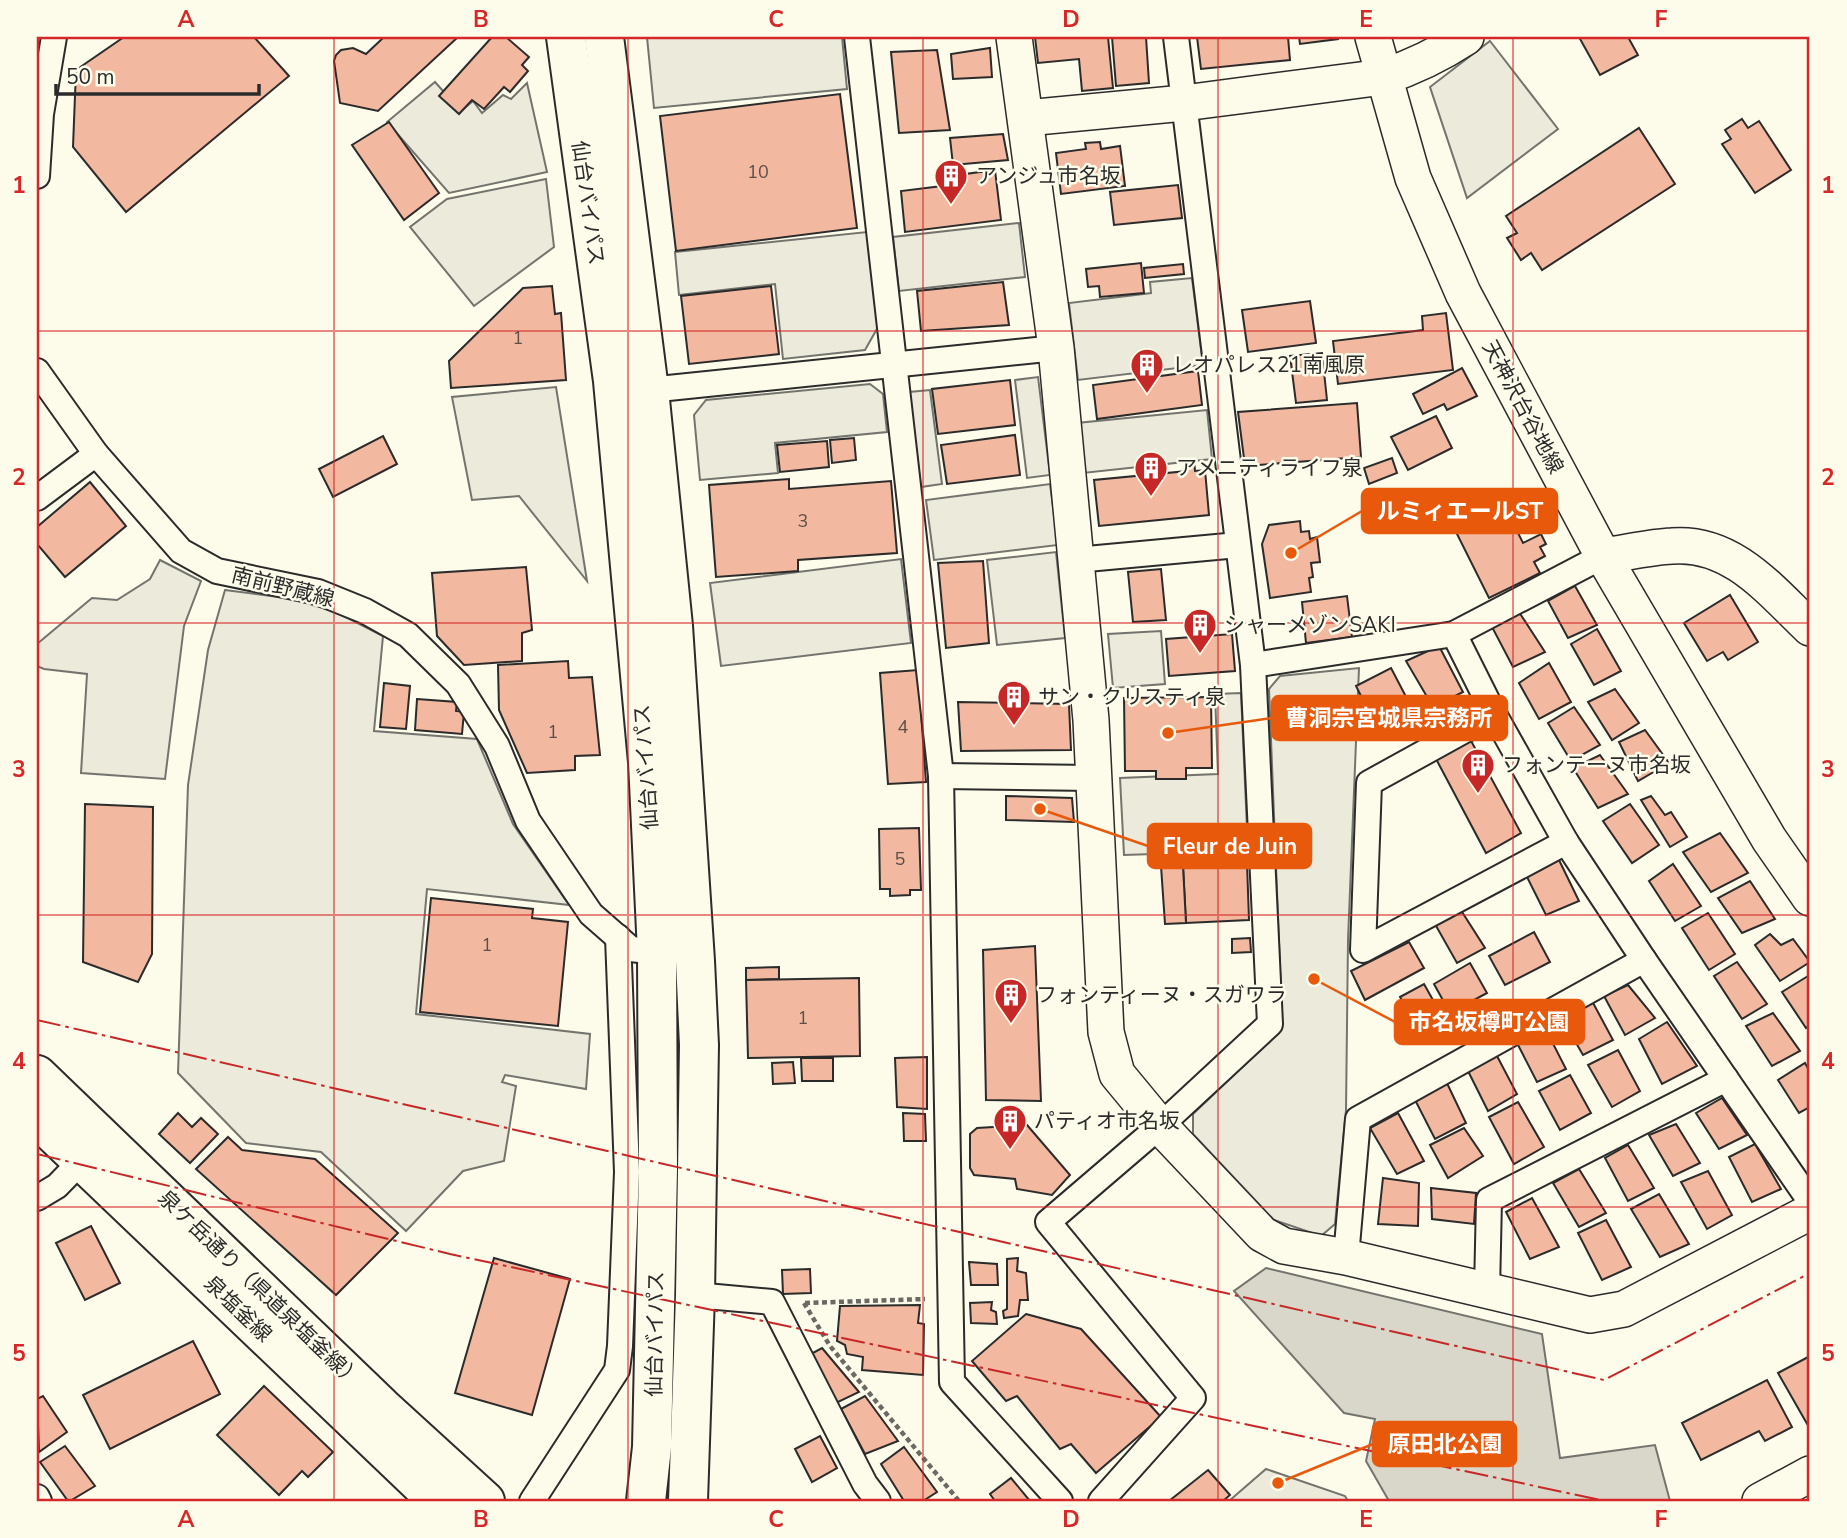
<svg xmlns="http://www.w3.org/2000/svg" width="1847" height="1538" font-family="'Nunito Sans','Noto Sans JP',sans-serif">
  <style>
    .green { fill: #ecebdb; stroke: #74746e; stroke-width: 2 }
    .parking { fill: #eceadb; stroke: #74746e; stroke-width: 2 }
    .water { fill: #d8d7c9; stroke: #74746e; stroke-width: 2 }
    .building { fill: #f2b8a0; stroke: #2b2b2b; stroke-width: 2 }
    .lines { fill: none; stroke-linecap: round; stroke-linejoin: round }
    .street-casing { stroke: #2b2b2b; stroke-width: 28 }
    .secondary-casing { stroke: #2b2b2b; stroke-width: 38 }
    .primary-casing { stroke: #2b2b2b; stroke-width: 42 }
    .highway-casing { stroke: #2b2b2b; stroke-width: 42 }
    .path { stroke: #6a6964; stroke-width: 4.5; stroke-dasharray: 5 3.5; stroke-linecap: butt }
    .street { stroke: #fdfbea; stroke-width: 24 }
    .secondary { stroke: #fdfbea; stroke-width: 35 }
    .primary { stroke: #fdfbea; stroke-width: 38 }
    .highway { stroke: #fdfbea; stroke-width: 38 }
    .power { stroke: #c62828; stroke-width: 2; stroke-dasharray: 24 5 3.5 5; stroke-linecap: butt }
    .grid { fill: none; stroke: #d62828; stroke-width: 2; stroke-opacity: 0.55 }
    .labels { text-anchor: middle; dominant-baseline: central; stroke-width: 5; stroke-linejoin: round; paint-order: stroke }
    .number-label { font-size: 18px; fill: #5d4e48 }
    .poi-label { font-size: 21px; fill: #2b2b2b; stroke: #fdfbea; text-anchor: start }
    .street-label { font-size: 21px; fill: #2b2b2b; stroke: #fdfbea }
    .leader { fill: none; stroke: #e8590c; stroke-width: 2.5 }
    .callout-dot { fill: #e8590c; stroke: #fdfbea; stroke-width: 2.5 }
    .callout { fill: #e8590c; stroke: #e8590c; stroke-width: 2.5 }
    .callout-label { font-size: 23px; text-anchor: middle; font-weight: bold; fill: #fff }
    .neatline { fill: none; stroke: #d62828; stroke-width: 2.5 }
    .grid-label { font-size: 23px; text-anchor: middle; font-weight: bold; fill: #d62828 }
  </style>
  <rect width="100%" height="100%" fill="#fdfbea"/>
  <g class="green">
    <polygon points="1359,668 1348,940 1346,1110 1335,1224 1321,1236 1274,1220 1193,1134 1193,1114 1278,1033 1282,1018 1269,689 1280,676"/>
    <polygon points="1266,1469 1345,1496 1348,1501 1229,1501"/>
  </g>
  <g class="parking">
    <polygon points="647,37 842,37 847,89 654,108"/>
    <polygon points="1490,41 1558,129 1467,198 1430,87"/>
    <polygon points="435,82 461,111 473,101 482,113 503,95 511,99 527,83 547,172 449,193 387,122"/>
    <polygon points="546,179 554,247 474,306 410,227 447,199"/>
    <polygon points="1019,223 1025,277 899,291 893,237"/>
    <polygon points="867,232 878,327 865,350 783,359 775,284 679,295 675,252"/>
    <polygon points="1192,278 1203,365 1078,380 1069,303 1151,293 1150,282"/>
    <polygon points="1038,377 1050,475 1027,478 1015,380"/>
    <polygon points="870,384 883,394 887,432 775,443 778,473 700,480 694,415 706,400"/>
    <polygon points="556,387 587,581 519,496 472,500 452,397"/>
    <polygon points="930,390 942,484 921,487 909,392"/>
    <polygon points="1207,410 1212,459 1083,473 1077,423"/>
    <polygon points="1050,484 1058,545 934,560 926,500"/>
    <polygon points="1056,552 1065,638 997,645 987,560"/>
    <polygon points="901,559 911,643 721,666 710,583"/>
    <polygon points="160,560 201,581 184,626 165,779 81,773 87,674 44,669 37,666 37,644 92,598 117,600 150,579"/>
    <polygon points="225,590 293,599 336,612 383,636 374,731 477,739 513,824 569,905 427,889 416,1014 590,1034 586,1089 505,1075 502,1082 516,1086 504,1161 463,1171 406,1231 321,1152 246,1143 178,1073 188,785 208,650"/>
    <polygon points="1161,631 1165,684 1113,688 1108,634"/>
    <polygon points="1241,693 1248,851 1124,855 1120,778 1218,774 1215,694"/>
  </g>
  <polygon class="water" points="1266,1268 1542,1334 1560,1458 1655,1445 1670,1501 1389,1501 1366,1461 1375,1419 1344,1413 1234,1291"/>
  <g class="building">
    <polygon points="124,37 254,37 289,76 126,212 73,147 76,70"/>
    <polygon points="384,37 458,37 378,111 340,103 334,61 336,55 341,50 353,48 366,54"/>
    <polygon points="492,37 506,37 529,57 522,65 528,71 510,92 504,87 484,109 472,100 459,114 439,96"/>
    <polygon points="1035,37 1108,37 1113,88 1082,91 1079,59 1038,63"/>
    <polygon points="1112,37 1146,37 1149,83 1116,86"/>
    <polygon points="1197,37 1288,37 1290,60 1201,69"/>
    <polygon points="1299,37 1338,37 1338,39 1300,44"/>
    <polygon points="1579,37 1628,37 1638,55 1600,75"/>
    <polygon points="990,48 992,77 953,79 951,54"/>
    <polygon points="937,50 950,130 899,133 891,52"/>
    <polygon points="840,94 857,228 676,251 660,116"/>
    <polygon points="1742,119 1748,128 1759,121 1791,170 1755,193 1722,144 1731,139 1725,130"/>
    <polygon points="389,122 439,193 404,220 352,145"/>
    <polygon points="1639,128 1675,184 1542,270 1531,253 1521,260 1507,238 1517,233 1506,216"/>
    <polygon points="1003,134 1008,160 953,165 950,138"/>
    <polygon points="1100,142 1101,149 1120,146 1125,186 1061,194 1056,153 1086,149 1085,143"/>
    <polygon points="995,170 1001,220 905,232 901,191 950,185 951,176"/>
    <polygon points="1178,185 1182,218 1114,225 1110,192"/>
    <polygon points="1141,263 1144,293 1100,297 1099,286 1088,287 1086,269"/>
    <polygon points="1183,264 1184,274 1145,278 1144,268"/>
    <polygon points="1003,282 1009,325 921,331 917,291"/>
    <polygon points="552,286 555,314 561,313 566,380 451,388 449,361 523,288"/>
    <polygon points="771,286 779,354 689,364 681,296"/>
    <polygon points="1310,301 1316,343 1248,352 1242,310"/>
    <polygon points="1446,313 1453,370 1338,384 1333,341 1423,330 1422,316"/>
    <polygon points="1322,353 1327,400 1296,403 1290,356"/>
    <polygon points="1462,368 1477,396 1447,410 1444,404 1423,414 1413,394"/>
    <polygon points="1198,371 1202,405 1097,419 1093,385"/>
    <polygon points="1010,380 1015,425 938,434 932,389"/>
    <polygon points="1357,403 1361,457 1245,466 1238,412"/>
    <polygon points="1436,416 1452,448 1408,470 1391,437"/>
    <polygon points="1015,435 1020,475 947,484 941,445"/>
    <polygon points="383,436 397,464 333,497 319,469"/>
    <polygon points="854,438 856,460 832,463 830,440"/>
    <polygon points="827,441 829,467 780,472 777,445"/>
    <polygon points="1392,458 1397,473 1369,484 1364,468"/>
    <polygon points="1194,459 1195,471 1205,470 1209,515 1099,526 1094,480 1187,471 1186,460"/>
    <polygon points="789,479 789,489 891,481 897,553 798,560 798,571 716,577 709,485"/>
    <polygon points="90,482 126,526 65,577 37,544 37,527"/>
    <polygon points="1505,507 1523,543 1541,534 1546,544 1540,547 1545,556 1534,562 1540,573 1489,598 1456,532"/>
    <polygon points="1300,521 1301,532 1309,531 1310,539 1317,537 1320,562 1311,563 1313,577 1309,578 1311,592 1270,598 1262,544 1269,525"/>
    <polygon points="983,561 989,643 946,648 938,563"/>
    <polygon points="526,567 532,630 522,633 522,661 464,665 437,636 432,573"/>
    <polygon points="1161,569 1166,620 1133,622 1128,572"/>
    <polygon points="1575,586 1597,625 1568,638 1548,601"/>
    <polygon points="1730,595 1758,642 1728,660 1723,652 1707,661 1684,623"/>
    <polygon points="1347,596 1352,637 1306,643 1302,602"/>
    <polygon points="1519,612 1545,652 1513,667 1492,627"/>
    <polygon points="1597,629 1621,671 1594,685 1571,644"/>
    <polygon points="1232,634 1235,671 1169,676 1166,639"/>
    <polygon points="1439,646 1463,692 1433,707 1406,661"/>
    <polygon points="568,661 569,678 592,677 600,755 575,756 575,770 527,773 499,710 498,665"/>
    <polygon points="1549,663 1571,702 1539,719 1519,683"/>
    <polygon points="1391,668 1414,712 1378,730 1356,686"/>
    <polygon points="918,670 926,782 888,784 880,673"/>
    <polygon points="384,683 410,686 406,729 380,727"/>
    <polygon points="1615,689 1639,723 1612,740 1588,702"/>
    <polygon points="1211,697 1212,768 1186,768 1186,779 1156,779 1156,771 1125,771 1124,698"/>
    <polygon points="417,699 457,702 456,711 464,712 462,734 415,730"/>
    <polygon points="958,702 1069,704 1071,750 961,751"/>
    <polygon points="1574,707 1600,745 1571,761 1548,723"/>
    <polygon points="1645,730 1669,763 1638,781 1619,742"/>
    <polygon points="1470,739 1521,833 1486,853 1435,757"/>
    <polygon points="1600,755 1628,794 1598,808 1573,768"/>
    <polygon points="1006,796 1072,798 1074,822 1006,820"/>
    <polygon points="1651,796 1665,815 1671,812 1687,837 1670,847 1641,800"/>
    <polygon points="85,804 153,807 152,954 138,982 83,962"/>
    <polygon points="1630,804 1659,845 1632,863 1603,821"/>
    <polygon points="919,828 921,890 910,890 910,895 890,896 890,889 880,889 879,829"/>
    <polygon points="1720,833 1748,873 1711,892 1683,852"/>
    <polygon points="1559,860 1579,901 1546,915 1527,877"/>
    <polygon points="1247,863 1249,920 1186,923 1183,866"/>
    <polygon points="1673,864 1701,906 1675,921 1649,881"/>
    <polygon points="1161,866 1183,866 1186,923 1165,924"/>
    <polygon points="1750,881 1775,919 1742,933 1718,898"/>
    <polygon points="431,898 533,909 532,918 568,922 558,1026 420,1012"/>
    <polygon points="1457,904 1485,948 1457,963 1431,917"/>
    <polygon points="1708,913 1735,954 1709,970 1682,928"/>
    <polygon points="1534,932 1550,962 1505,985 1489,956"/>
    <polygon points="1770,934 1781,945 1793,939 1810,962 1780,981 1755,945"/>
    <polygon points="1250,938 1251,952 1232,953 1232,939"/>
    <polygon points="1409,942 1424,968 1365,1000 1351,971"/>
    <polygon points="1035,946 1041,1101 986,1100 983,950"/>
    <polygon points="1737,962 1767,1004 1742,1019 1714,976"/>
    <polygon points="1470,963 1487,993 1450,1013 1434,984"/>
    <polygon points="779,967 779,979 746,980 746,968"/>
    <polygon points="1808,976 1810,979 1810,1025 1806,1028 1782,992"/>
    <polygon points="859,978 860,1056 748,1058 746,980"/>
    <polygon points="1424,984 1447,1025 1424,1036 1400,997"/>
    <polygon points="1628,985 1655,1018 1625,1035 1604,996"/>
    <polygon points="1592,1001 1613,1040 1583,1055 1561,1017"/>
    <polygon points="1773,1013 1800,1051 1772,1066 1746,1026"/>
    <polygon points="1667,1022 1697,1066 1662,1084 1639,1039"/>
    <polygon points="1545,1028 1566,1069 1537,1082 1516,1041"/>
    <polygon points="1618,1050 1640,1091 1612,1107 1588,1065"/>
    <polygon points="1497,1056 1517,1094 1488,1111 1467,1069"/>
    <polygon points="927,1057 927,1109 897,1107 895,1058"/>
    <polygon points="801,1058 833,1058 833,1081 802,1081"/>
    <polygon points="793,1062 795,1083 773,1084 772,1063"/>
    <polygon points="1805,1063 1810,1072 1810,1107 1799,1113 1778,1080"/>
    <polygon points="1570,1075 1591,1113 1560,1130 1539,1091"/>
    <polygon points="1445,1079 1466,1123 1435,1139 1412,1094"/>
    <polygon points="1722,1098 1747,1135 1719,1149 1696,1113"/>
    <polygon points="1518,1102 1544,1147 1514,1164 1489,1117"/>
    <polygon points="178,1113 192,1127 201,1118 218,1134 190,1163 159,1134"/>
    <polygon points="903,1113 925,1114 926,1141 904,1141"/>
    <polygon points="1398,1113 1424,1161 1397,1174 1370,1128"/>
    <polygon points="1676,1124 1700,1163 1673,1176 1649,1135"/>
    <polygon points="1027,1125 1070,1175 1052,1195 1017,1189 1015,1179 974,1175 970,1168 970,1134 977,1128"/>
    <polygon points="1464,1128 1483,1156 1448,1178 1430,1145"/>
    <polygon points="228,1137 242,1150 315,1159 398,1233 336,1295 196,1169"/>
    <polygon points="1755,1144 1781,1189 1752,1202 1729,1157"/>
    <polygon points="1628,1145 1654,1188 1628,1201 1605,1158"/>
    <polygon points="1579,1169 1606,1213 1579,1227 1553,1183"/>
    <polygon points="1708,1171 1732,1215 1707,1229 1681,1182"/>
    <polygon points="1383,1178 1419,1183 1418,1226 1378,1224"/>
    <polygon points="1431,1188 1476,1193 1474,1224 1432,1219"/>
    <polygon points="1659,1194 1689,1244 1660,1257 1631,1209"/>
    <polygon points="1532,1198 1559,1247 1530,1259 1506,1212"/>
    <polygon points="1606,1220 1631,1267 1602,1280 1578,1233"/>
    <polygon points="91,1226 120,1283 85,1300 56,1243"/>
    <polygon points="494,1258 570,1279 532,1415 455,1393"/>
    <polygon points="1018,1258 1017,1271 1026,1273 1028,1300 1020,1300 1018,1316 1004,1318 1003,1311 1007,1309 1007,1259"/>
    <polygon points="969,1262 997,1264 998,1285 971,1285"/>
    <polygon points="810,1269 811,1293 783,1294 782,1270"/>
    <polygon points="992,1302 991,1310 996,1312 997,1324 971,1323 970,1303"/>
    <polygon points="920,1305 918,1323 924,1324 923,1375 862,1370 863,1357 847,1354 845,1345 837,1341 840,1306"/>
    <polygon points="1026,1314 1081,1329 1161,1417 1096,1473 1071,1444 1060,1449 1017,1396 1006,1401 972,1361"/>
    <polygon points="193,1341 220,1394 110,1449 83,1395"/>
    <polygon points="822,1348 859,1392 836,1403 811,1354"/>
    <polygon points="1810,1356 1810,1429 1778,1373"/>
    <polygon points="1767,1380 1792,1427 1765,1441 1759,1431 1701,1460 1682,1423"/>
    <polygon points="264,1386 333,1452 308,1477 302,1471 279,1495 217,1435"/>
    <polygon points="43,1396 67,1432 39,1452 37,1399"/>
    <polygon points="865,1396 898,1441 865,1454 841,1409"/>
    <polygon points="820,1436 837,1468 812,1482 795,1449"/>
    <polygon points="65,1446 95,1486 70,1501 68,1501 40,1462"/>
    <polygon points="904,1447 937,1492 923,1501 904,1501 881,1464"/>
    <polygon points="1208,1470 1230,1495 1223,1501 1169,1501"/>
    <polygon points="1011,1478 1030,1501 995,1501 990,1494"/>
  </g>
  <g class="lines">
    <defs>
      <g id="street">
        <polyline points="857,37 941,776 952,1382 1060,1501"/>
        <polyline points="37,176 41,114 54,37"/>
        <polyline points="37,371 96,454 181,551 217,571 318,592 365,611 408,635 458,684 497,746 528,821 591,914 631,949 657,952"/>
        <polyline points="649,390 1056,348"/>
        <polyline points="37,498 96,454"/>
        <polyline points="1076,560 1238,545"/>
        <polyline points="1454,634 1494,714 1566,842 1644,960 1810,1201"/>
        <polyline points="1253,665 1454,634 1603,556"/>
        <polyline points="1494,714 1369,783 1363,950 1566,842"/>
        <polyline points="941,776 1093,778"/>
        <polyline points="37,1198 57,1186 91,1151"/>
        <polyline points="1346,1257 1358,1119 1644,960"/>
        <polyline points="1487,1290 1489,1200 1726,1079"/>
        <polyline points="695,1295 772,1302 865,1484 878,1501"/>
        <polyline points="37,1497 39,1501"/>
        <polyline points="532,1501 617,1370 620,1346 627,1172 618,937"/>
        <polyline points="1101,1501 1193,1398 1048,1222 1160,1126 1270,1024 1253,665 1176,37"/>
      </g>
      <g id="secondary">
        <polyline points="1014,37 1056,348 1091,720 1106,1032 1117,1074 1160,1126 1262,1234 1284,1246 1346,1257 1590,1315 1624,1309 1810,1212"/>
        <polyline points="1373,37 1413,178 1463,293 1603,556 1769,839 1810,898"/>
        <path d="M1026,118L1184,103L1383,77C1414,67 1440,54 1466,37"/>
        <path d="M1603,556C1626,553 1649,547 1672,546C1732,541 1771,591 1810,628"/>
        <polyline points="1760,1501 1810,1474"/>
      </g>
      <g id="primary">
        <polyline points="37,1075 382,1407 485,1501"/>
        <polyline points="37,1118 438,1501"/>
      </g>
      <g id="highway">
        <polyline points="566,37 613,381 648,762 657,952 658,1169 652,1447 646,1501"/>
        <polyline points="604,37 649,390 673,626 695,961 699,1045 695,1295 688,1501"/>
      </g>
    </defs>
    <use href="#street" class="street-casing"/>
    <use href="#secondary" class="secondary-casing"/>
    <use href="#primary" class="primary-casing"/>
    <use href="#highway" class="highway-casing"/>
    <g class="path">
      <polyline points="804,1303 830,1346 959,1501"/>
      <polyline points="805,1303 925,1299"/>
    </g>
    <use href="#street" class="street"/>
    <use href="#secondary" class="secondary"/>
    <use href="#primary" class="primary"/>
    <use href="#highway" class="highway"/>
    <g class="power">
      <polyline points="37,1020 1604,1380 1810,1273"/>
      <polyline points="37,1154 450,1254 1605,1501"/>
    </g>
  </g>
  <path class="grid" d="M334,37V1501M628,37V1501M923,37V1501M1218,37V1501M1513,37V1501M37,331H1810M37,623H1810M37,915H1810M37,1207H1810"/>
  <defs>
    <symbol id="building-pin" viewBox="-11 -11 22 30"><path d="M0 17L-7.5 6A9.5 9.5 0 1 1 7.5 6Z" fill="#c62828" stroke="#fdfbea"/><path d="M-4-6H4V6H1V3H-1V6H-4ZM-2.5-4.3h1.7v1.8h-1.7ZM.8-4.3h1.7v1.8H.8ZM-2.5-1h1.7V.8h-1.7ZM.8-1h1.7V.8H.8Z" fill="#fff"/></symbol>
  </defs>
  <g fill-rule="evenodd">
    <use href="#building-pin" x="932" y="157" width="38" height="52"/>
    <use href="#building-pin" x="1128" y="346" width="38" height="52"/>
    <use href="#building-pin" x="1132" y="449" width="38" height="52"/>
    <use href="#building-pin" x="1181" y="606" width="38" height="52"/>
    <use href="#building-pin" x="995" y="678" width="38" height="52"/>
    <use href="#building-pin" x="1459" y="746" width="38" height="52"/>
    <use href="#building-pin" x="992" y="976" width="38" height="52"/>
    <use href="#building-pin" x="991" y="1102" width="38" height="52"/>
  </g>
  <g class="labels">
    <g class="number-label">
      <text x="758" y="172">10</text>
      <text x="518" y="338">1</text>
      <text x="803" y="521">3</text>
      <text x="903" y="727">4</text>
      <text x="553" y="732">1</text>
      <text x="900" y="859">5</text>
      <text x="487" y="945">1</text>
      <text x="803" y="1018">1</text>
    </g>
    <g class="poi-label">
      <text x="976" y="176">アンジュ市名坂</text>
      <text x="1172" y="365">レオパレス21南風原</text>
      <text x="1176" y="468">アメニティライフ泉</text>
      <text x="1224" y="625">シャーメゾンSAKI</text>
      <text x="1038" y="697">サン・クリスティ泉</text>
      <text x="1502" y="765">フォンテーヌ市名坂</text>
      <text x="1036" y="995">フォンティーヌ・スガワラ</text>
      <text x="1034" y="1121">パティオ市名坂</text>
    </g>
    <g class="street-label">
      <text transform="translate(588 203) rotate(82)">仙台バイパス</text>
      <text transform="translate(1523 407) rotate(62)">天神沢台谷地線</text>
      <text transform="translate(283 587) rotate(14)">南前野蔵線</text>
      <text transform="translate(646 767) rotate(-94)">仙台バイパス</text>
      <text transform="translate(260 1289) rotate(44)">泉ケ岳通り（県道泉塩釜線）</text>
      <text transform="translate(238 1309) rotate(44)">泉塩釜線</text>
      <text transform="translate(655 1334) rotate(-89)">仙台バイパス</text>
    </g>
  </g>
  <path class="leader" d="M1291 553L1362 511M1168 733L1272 718M1040 809L1148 846M1314 979L1395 1022M1278 1483L1373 1444"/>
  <g class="callout-dot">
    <circle cx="1291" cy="553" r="7"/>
    <circle cx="1168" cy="733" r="7"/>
    <circle cx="1040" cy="809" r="7"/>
    <circle cx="1314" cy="979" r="7"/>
    <circle cx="1278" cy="1483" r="7"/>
  </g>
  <g class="callout">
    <rect x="1362" y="489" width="195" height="44" rx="7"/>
    <rect x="1272" y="696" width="235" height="44" rx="7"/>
    <rect x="1148" y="824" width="163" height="44" rx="7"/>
    <rect x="1395" y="1000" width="189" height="44" rx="7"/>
    <rect x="1373" y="1422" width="143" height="44" rx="7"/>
  </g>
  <g class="callout-label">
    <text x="1460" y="519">ルミィエールST</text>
    <text x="1389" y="726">曹洞宗宮城県宗務所</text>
    <text x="1230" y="854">Fleur de Juin</text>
    <text x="1489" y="1030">市名坂樽町公園</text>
    <text x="1445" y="1452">原田北公園</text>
  </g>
  <rect width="1847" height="1538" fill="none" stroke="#fdfbea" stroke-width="77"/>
  <path d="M56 84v10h203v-10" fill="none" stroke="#2b2b2b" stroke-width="3.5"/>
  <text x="66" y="84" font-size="21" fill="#2b2b2b" stroke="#fdfbea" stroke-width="5" paint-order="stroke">50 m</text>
  <rect x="38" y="38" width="1770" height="1462" class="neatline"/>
  <g class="grid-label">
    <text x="186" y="27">A</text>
    <text x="481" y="27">B</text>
    <text x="776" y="27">C</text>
    <text x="1071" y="27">D</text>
    <text x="1366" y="27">E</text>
    <text x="1661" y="27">F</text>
    <text x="19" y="193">1</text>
    <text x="1828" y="193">1</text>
    <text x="19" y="485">2</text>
    <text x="1828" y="485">2</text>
    <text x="19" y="777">3</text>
    <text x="1828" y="777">3</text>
    <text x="19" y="1069">4</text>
    <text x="1828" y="1069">4</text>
    <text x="19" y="1361">5</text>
    <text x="1828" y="1361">5</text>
    <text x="186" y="1527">A</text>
    <text x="481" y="1527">B</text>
    <text x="776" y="1527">C</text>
    <text x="1071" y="1527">D</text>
    <text x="1366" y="1527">E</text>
    <text x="1661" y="1527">F</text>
  </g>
</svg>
